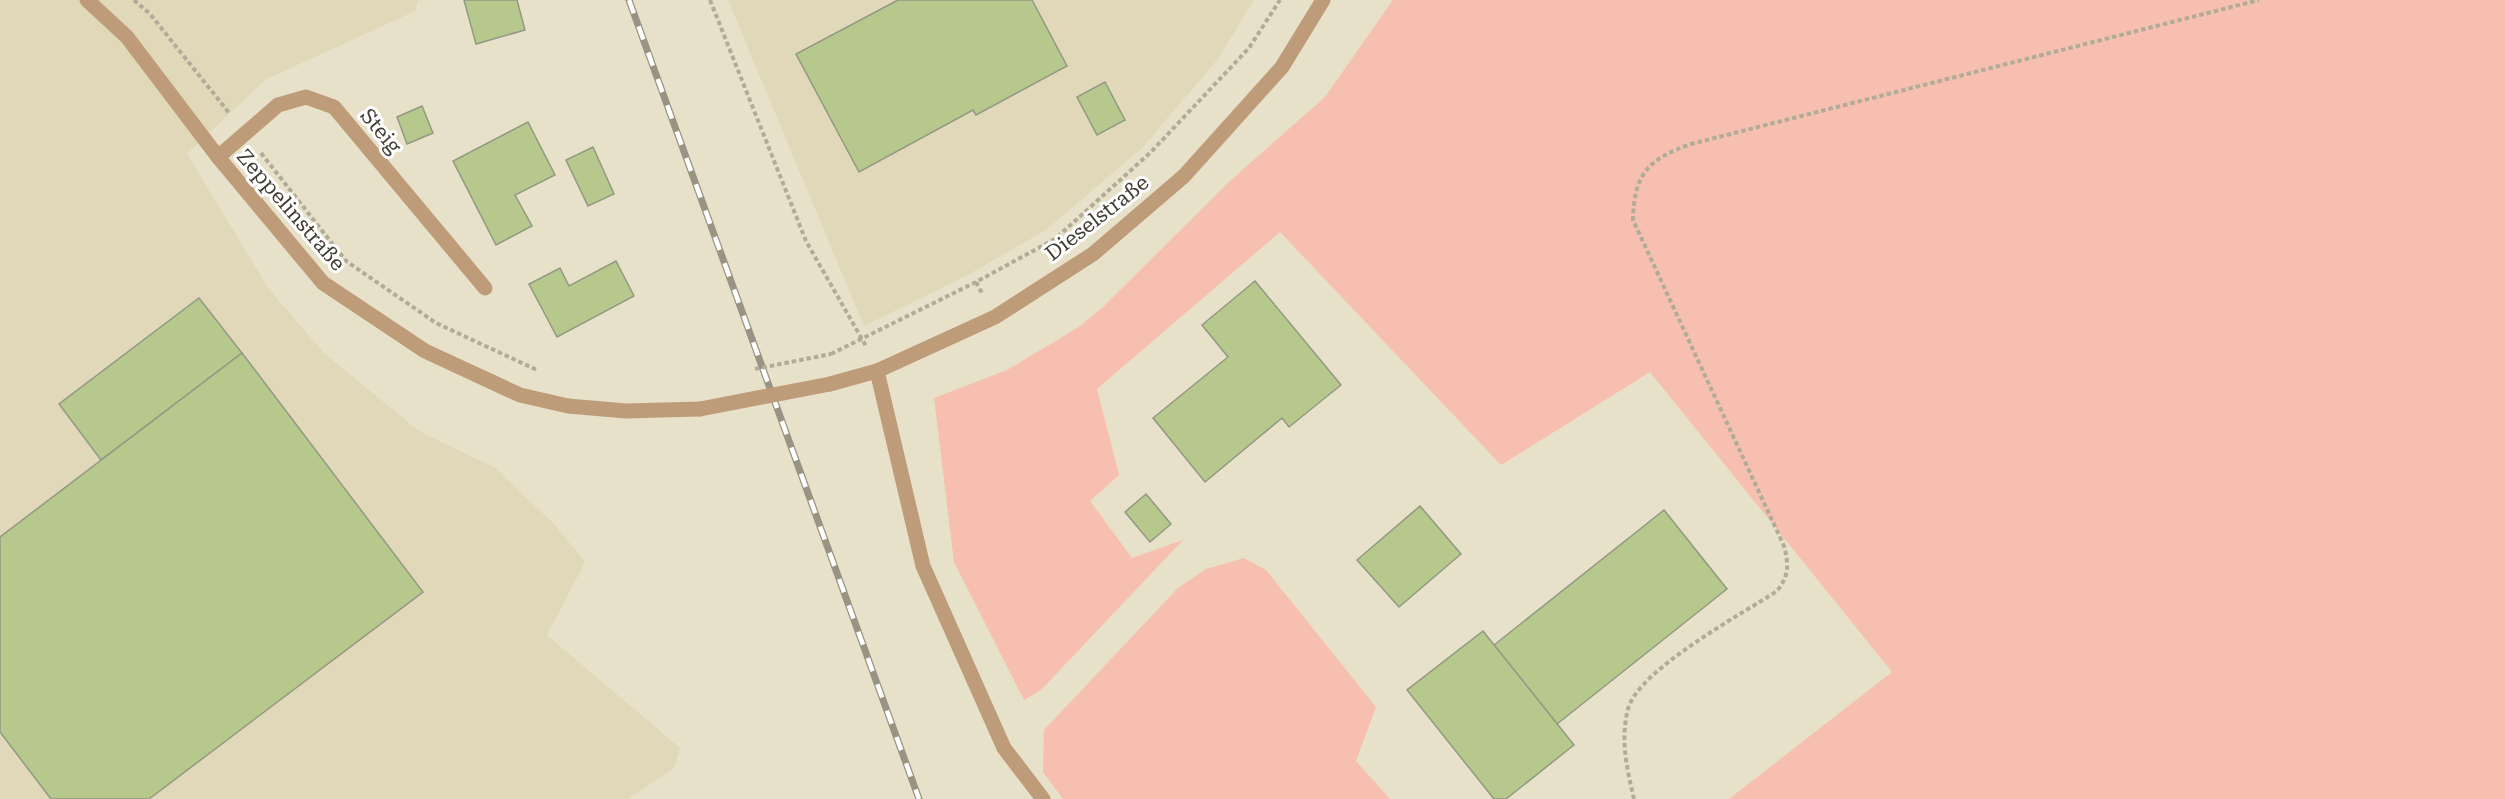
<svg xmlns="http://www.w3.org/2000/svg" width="2505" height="799" font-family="'Roboto Serif',serif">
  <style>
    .built { fill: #e1d8b9 }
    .green { fill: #f6bfaf }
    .building { fill: #b6c88c; stroke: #929983; stroke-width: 1.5 }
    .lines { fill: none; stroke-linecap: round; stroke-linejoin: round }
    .path { stroke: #b1ab99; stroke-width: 4; stroke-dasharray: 4.5 3; stroke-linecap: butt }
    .minor { stroke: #bf9c79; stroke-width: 15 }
    .rail-casing { stroke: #989382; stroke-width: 7 }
    .rail { stroke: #fff; stroke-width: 4.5; stroke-dasharray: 14; stroke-linecap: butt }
    .path-bridge { stroke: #b1ab99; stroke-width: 4; stroke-dasharray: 4.5 3; stroke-linecap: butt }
    .minor-bridge { stroke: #bf9c79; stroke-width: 15 }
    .labels { text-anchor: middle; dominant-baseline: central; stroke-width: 6; stroke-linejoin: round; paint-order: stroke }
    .street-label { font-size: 21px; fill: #3f3c33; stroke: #fff }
  </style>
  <rect width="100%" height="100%" fill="#e8e1ca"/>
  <g class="built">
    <polygon points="0,0 418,0 415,11 265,80 187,154 269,289 324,353 419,431 495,468 554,524 585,562 547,635 680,748 674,768 628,799 0,799"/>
    <polygon points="728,0 1254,0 1218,59 1142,148 1046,230 966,276 864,326"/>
  </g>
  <g class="green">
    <polygon points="1393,0 2505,0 2505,799 1729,799 1892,672 1650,372 1501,465 1280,232 1097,389 1119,475 1090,501 1132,558 1183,540 1041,690 1024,700 954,562 934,398 1007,370 1079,327 1103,307 1231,180 1325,97"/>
    <polygon points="1244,558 1266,570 1376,707 1356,761 1390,799 1063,799 1043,772 1044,730 1178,588 1206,569"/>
  </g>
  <g class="building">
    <polygon points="464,0 517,0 525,30 476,44"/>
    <polygon points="898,0 1032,0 1067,66 976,115 973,110 859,172 796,54"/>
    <polygon points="1105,82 1125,120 1097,135 1077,97"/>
    <polygon points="422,106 433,133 407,144 397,117"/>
    <polygon points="528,122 555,175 515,195 532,226 496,245 453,161"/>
    <polygon points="593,147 614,194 588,206 566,160"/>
    <polygon points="616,261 634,296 557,337 529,284 560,268 569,286"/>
    <polygon points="1255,281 1341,385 1289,427 1282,418 1205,482 1153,418 1228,357 1202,325"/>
    <polygon points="199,298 242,353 101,460 59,404"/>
    <polygon points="242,353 423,592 149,799 51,799 0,732 0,537"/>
    <polygon points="1146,494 1171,524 1150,542 1125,512"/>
    <polygon points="1420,506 1461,554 1399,607 1357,560"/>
    <polygon points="1664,510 1727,589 1557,724 1494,645"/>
    <polygon points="1483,631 1574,745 1506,799 1494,799 1407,690"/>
  </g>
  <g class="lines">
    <g class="path">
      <polyline points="134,0 150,14 230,114"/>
      <polyline points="710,0 806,241 867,348"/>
      <polyline points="261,153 346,261 436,323 537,370"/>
      <polyline points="976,282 983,295"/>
      <polyline points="831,354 976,282 1055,239 1151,152 1249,48 1280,0"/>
      <path d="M1634,799C1627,769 1620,740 1628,709C1638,670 1742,614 1777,591C1789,576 1789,565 1784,546L1633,220C1634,174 1648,159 1691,144L2259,0"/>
    </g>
    <g class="minor">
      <polyline points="87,0 127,37 218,157 323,283 425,351 520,395 568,406 626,411 700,409"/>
      <polyline points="218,157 278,105 306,97 334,107 485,288"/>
      <polyline points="877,371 923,566 1004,748 1043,799"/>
      <polyline points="830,384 877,371 995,317 1093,254 1184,176 1282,67 1323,0"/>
    </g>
    <defs>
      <polyline id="rail" points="629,0 919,799"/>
    </defs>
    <use href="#rail" class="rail-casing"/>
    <use href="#rail" class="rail"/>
    <polyline class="path-bridge" points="755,369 831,354"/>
    <polyline class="minor-bridge" points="700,409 830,384"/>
  </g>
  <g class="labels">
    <g class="street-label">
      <text transform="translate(381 131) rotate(50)">Steig</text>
      <text transform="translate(291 210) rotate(49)">Zeppelinstraße</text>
      <text transform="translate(1097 218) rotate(-38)">Dieselstraße</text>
    </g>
  </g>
</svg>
